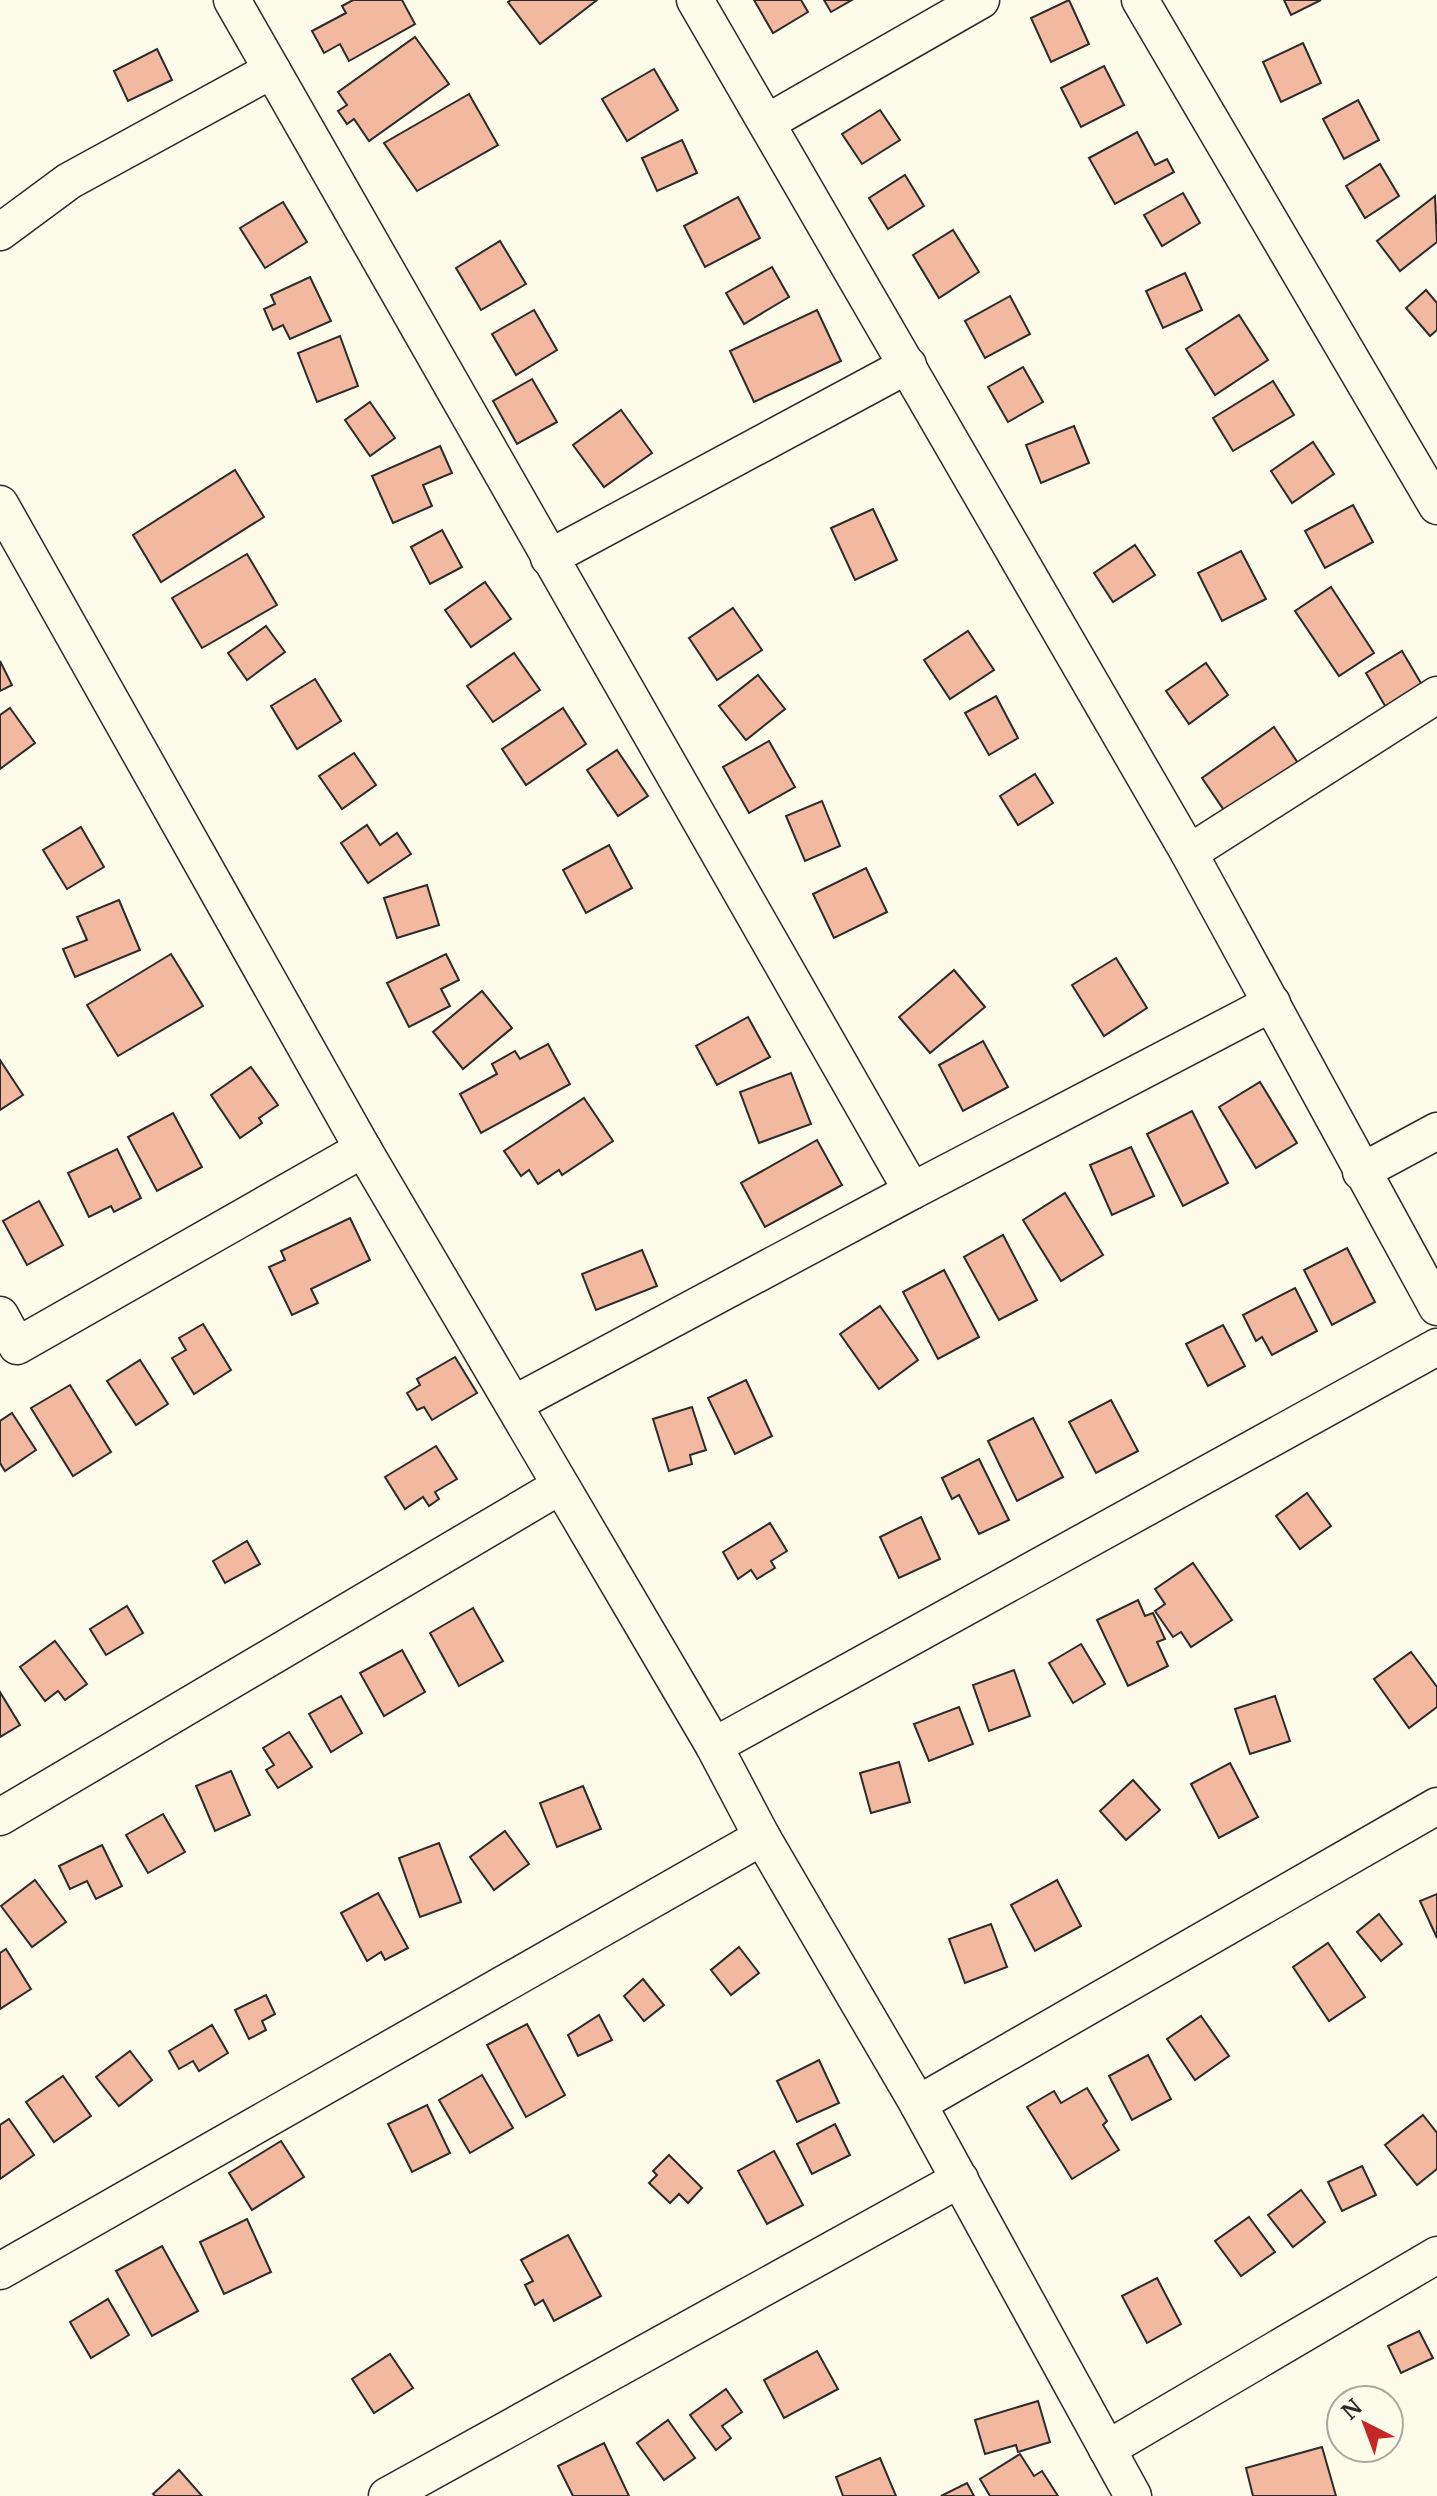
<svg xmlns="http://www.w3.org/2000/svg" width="1437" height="2496" font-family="Merriweather,serif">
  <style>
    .building { fill: #f2b8a0; stroke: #2b2b2b; stroke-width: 2 }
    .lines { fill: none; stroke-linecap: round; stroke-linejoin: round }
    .minor-casing { stroke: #2b2b2b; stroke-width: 39 }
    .minor { stroke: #fdfbea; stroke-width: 36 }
  </style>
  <rect width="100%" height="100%" fill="#fdfbea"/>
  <g class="building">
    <polygon points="353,0 402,0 415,24 349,61 340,44 324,53 312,31 346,13 342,6"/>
    <polygon points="511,0 597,0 540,44 508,2"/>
    <polygon points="754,0 801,0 808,12 773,33"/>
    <polygon points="824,0 852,0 831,12"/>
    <polygon points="1069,0 1089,44 1051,62 1031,18"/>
    <polygon points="1284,0 1321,0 1291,15"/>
    <polygon points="415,37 449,84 369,141 354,119 347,124 338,111 347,105 338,92"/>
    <polygon points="1303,43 1321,83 1281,102 1263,62"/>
    <polygon points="157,49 172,80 128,101 114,71"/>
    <polygon points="1104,66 1124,105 1081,127 1061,88"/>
    <polygon points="654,69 678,110 627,141 602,99"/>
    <polygon points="469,94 498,145 417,191 384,143"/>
    <polygon points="1358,100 1379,140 1344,159 1323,119"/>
    <polygon points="880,110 900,140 862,164 842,134"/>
    <polygon points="1137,132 1155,165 1167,159 1174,172 1115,204 1089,158"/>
    <polygon points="682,140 697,173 657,191 642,158"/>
    <polygon points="1380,164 1399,196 1365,218 1346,186"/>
    <polygon points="905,175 924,206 888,229 869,198"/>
    <polygon points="1183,193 1200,223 1162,246 1144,215"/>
    <polygon points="1435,196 1437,242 1400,271 1377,241"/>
    <polygon points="738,197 760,238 705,267 684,226"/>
    <polygon points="283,202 307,242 265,268 240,228"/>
    <polygon points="953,230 979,272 939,298 913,255"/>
    <polygon points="500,241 526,284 481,310 456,268"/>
    <polygon points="772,267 789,297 744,324 726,293"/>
    <polygon points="1185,273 1202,310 1163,328 1146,291"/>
    <polygon points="310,277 331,321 290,339 283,325 273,330 264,309 275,304 271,295"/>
    <polygon points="1426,290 1437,303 1437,330 1430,336 1406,308"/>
    <polygon points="1010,296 1030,334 985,358 965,321"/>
    <polygon points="534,310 557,350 516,375 492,334"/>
    <polygon points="817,310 841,361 754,402 730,351"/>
    <polygon points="1239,315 1268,360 1215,395 1186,349"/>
    <polygon points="340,336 358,386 317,402 298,353"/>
    <polygon points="1023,367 1043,402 1008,422 988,387"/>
    <polygon points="532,379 557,422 517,444 493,401"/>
    <polygon points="1273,381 1294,415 1233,451 1213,418"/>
    <polygon points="370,402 395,438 370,456 345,420"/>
    <polygon points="621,410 652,453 604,487 573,445"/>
    <polygon points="1074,426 1089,463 1041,483 1026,445"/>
    <polygon points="1313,442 1334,474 1292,503 1271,471"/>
    <polygon points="440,446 452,473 423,485 432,506 393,523 372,476"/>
    <polygon points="235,470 264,517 161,582 133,535"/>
    <polygon points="1353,505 1373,542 1325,568 1305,531"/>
    <polygon points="873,509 897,560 855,580 831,528"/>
    <polygon points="442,530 462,567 430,584 411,547"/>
    <polygon points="1135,545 1155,575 1113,602 1094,573"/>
    <polygon points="1241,551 1266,599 1222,621 1198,573"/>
    <polygon points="247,554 277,605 202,648 172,598"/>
    <polygon points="485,582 511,619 471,647 445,610"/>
    <polygon points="1331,587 1374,653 1339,676 1295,611"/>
    <polygon points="733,608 762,650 717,680 689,638"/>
    <polygon points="266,626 285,652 247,680 228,653"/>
    <polygon points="968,631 994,670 950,699 924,660"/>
    <polygon points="1402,651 1425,690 1388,711 1366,673"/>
    <polygon points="514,653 540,690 493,722 467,686"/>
    <polygon points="0,661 12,685 0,691"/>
    <polygon points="1206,663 1228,695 1189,724 1166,691"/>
    <polygon points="758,675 785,709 746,740 719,706"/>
    <polygon points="315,679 341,721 297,749 271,706"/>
    <polygon points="996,696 1018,738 989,755 965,713"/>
    <polygon points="10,708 35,743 0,769 0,715"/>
    <polygon points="563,708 586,744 526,785 502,749"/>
    <polygon points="1274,727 1300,766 1228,816 1202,778"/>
    <polygon points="769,741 795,787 749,813 723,767"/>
    <polygon points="617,750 648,796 618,816 587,770"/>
    <polygon points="354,753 376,785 342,809 319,776"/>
    <polygon points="1035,774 1053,803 1018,825 1000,796"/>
    <polygon points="822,801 840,846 805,861 786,816"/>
    <polygon points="367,825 380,845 397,833 411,854 368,883 341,843"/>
    <polygon points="81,827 104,867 67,889 43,850"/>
    <polygon points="609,845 632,888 586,913 563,870"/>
    <polygon points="866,868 887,912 834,938 813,894"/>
    <polygon points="427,885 439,925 397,938 384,898"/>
    <polygon points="119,900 140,950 75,977 63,949 87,940 77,917"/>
    <polygon points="171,954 203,1006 118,1056 87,1005"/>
    <polygon points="446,954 459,980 441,989 450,1006 409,1027 387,983"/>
    <polygon points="1116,958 1147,1008 1104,1036 1072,985"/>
    <polygon points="954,970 985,1007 930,1053 899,1017"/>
    <polygon points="482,991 512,1028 463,1069 433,1032"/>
    <polygon points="748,1017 770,1057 717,1085 696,1046"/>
    <polygon points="983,1041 1008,1087 963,1111 939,1065"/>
    <polygon points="548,1044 570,1084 481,1133 460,1094 497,1074 492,1064 515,1051 520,1059"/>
    <polygon points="0,1060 23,1095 0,1110"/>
    <polygon points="251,1067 278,1105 259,1118 262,1123 240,1138 211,1095"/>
    <polygon points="791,1073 811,1124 759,1143 740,1092"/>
    <polygon points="1260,1082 1297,1143 1256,1168 1219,1107"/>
    <polygon points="584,1098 613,1141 562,1175 559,1170 538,1184 529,1170 521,1176 504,1151"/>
    <polygon points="1192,1111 1228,1183 1183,1206 1147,1134"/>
    <polygon points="173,1113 202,1167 157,1191 128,1137"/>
    <polygon points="817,1140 842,1185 765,1227 741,1183"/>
    <polygon points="1131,1147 1154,1196 1112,1215 1090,1165"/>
    <polygon points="117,1149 141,1198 114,1212 111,1206 89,1217 68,1173"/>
    <polygon points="1065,1193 1103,1255 1061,1281 1023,1220"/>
    <polygon points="39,1201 63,1245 27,1265 3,1221"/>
    <polygon points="350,1218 370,1260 311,1289 318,1303 292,1315 269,1267 285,1260 281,1251"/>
    <polygon points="1003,1235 1037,1300 999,1320 964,1257"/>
    <polygon points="1347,1248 1375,1302 1332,1325 1304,1270"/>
    <polygon points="642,1250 657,1286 596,1310 582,1274"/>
    <polygon points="944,1270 979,1337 938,1359 903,1292"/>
    <polygon points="1295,1288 1317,1331 1272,1355 1262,1337 1256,1341 1243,1315"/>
    <polygon points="880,1306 918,1360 879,1389 840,1334"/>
    <polygon points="203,1324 231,1370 194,1394 172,1358 186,1350 179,1338"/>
    <polygon points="1223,1325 1245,1366 1208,1386 1186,1344"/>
    <polygon points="455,1357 477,1393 432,1420 424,1407 417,1410 407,1393 420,1385 417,1379"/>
    <polygon points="140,1360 168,1404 136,1425 107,1381"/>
    <polygon points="746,1380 772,1436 735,1454 708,1398"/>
    <polygon points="70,1385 111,1452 73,1476 31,1408"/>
    <polygon points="1111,1400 1138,1451 1096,1473 1069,1422"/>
    <polygon points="692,1407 706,1450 690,1455 692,1464 669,1471 653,1419"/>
    <polygon points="12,1413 36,1450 5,1471 0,1463 0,1421"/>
    <polygon points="1033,1418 1063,1477 1017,1501 988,1441"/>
    <polygon points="436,1446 457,1479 435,1492 439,1499 429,1506 423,1497 405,1509 385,1477"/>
    <polygon points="979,1459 1009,1520 979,1534 959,1495 952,1499 942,1478"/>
    <polygon points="1307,1493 1331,1526 1300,1549 1276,1516"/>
    <polygon points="921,1517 940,1559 899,1578 880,1537"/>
    <polygon points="770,1523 787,1551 771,1561 775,1568 757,1579 751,1570 738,1579 723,1552"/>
    <polygon points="247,1541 260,1564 225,1583 213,1561"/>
    <polygon points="1193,1563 1232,1620 1191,1647 1181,1632 1173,1637 1155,1611 1165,1604 1155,1589"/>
    <polygon points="1138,1600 1145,1616 1153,1613 1165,1639 1157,1642 1168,1666 1128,1686 1097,1620"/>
    <polygon points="127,1606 143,1633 106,1655 90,1629"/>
    <polygon points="473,1608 503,1661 459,1686 430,1633"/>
    <polygon points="55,1641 87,1684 65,1700 58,1691 45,1701 20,1667"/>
    <polygon points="1081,1644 1105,1684 1073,1703 1049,1663"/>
    <polygon points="402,1650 425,1692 384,1716 360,1673"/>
    <polygon points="1411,1652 1437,1687 1437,1707 1409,1728 1374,1679"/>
    <polygon points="1014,1670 1030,1716 989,1731 973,1685"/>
    <polygon points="0,1692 20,1725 0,1737"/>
    <polygon points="341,1696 362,1733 331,1752 309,1714"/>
    <polygon points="1275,1696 1290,1741 1250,1754 1235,1709"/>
    <polygon points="959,1707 973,1744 929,1761 914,1724"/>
    <polygon points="289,1732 312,1767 278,1788 266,1770 274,1765 263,1748"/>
    <polygon points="899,1762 910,1802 871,1813 860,1773"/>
    <polygon points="1230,1763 1258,1817 1219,1838 1191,1784"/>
    <polygon points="231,1771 250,1815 215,1831 196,1786"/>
    <polygon points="1133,1780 1160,1810 1126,1840 1100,1811"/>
    <polygon points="583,1786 601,1829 557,1847 540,1803"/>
    <polygon points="163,1814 185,1852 148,1873 126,1835"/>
    <polygon points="505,1831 529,1864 494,1890 470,1857"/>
    <polygon points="439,1843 461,1902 420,1917 399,1858"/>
    <polygon points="102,1845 122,1886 96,1899 87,1881 70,1889 59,1866"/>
    <polygon points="35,1880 66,1922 32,1947 1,1906"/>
    <polygon points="1057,1880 1081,1926 1035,1951 1011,1905"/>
    <polygon points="378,1893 408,1948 385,1960 381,1952 367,1961 341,1913"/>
    <polygon points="1437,1894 1437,1938 1420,1901"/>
    <polygon points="1379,1914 1402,1944 1381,1961 1357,1932"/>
    <polygon points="991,1924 1007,1967 965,1983 949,1939"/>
    <polygon points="1328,1943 1365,1997 1329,2021 1293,1967"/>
    <polygon points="739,1947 759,1973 731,1995 711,1970"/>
    <polygon points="6,1949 31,1989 0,2009 0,1953"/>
    <polygon points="643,1979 664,2005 644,2021 624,1996"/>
    <polygon points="266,1995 275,2014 262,2021 266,2030 249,2039 235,2010"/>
    <polygon points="599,2015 612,2040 578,2056 568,2035"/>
    <polygon points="1201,2016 1229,2056 1195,2080 1167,2039"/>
    <polygon points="527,2024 565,2095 526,2117 487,2045"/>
    <polygon points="212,2025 228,2053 199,2071 193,2061 179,2069 169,2051"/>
    <polygon points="130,2051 152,2080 119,2106 96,2077"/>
    <polygon points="1148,2055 1171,2099 1132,2120 1109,2076"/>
    <polygon points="819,2060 839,2103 797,2122 777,2081"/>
    <polygon points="482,2075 513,2128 470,2153 439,2100"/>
    <polygon points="63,2076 91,2116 54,2142 26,2102"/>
    <polygon points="1087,2088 1107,2121 1103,2125 1119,2150 1072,2179 1027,2107 1054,2091 1061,2103"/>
    <polygon points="427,2105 450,2153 412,2172 388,2124"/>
    <polygon points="1423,2115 1437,2133 1437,2169 1417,2185 1385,2145"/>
    <polygon points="9,2119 34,2155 0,2179 0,2125"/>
    <polygon points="835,2124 850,2155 812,2174 797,2144"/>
    <polygon points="281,2141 304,2177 252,2210 229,2173"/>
    <polygon points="774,2151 803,2205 767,2224 738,2171"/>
    <polygon points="669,2155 702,2188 688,2203 679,2194 670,2203 649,2183 657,2175 653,2171"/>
    <polygon points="1362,2166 1376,2195 1342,2211 1328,2182"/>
    <polygon points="1301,2190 1325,2222 1293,2247 1268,2215"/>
    <polygon points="1249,2217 1275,2252 1241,2276 1215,2241"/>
    <polygon points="247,2219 271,2272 224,2294 200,2242"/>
    <polygon points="568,2235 601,2296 554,2321 543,2300 535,2305 525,2285 533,2281 521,2260"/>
    <polygon points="162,2246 198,2311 152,2336 116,2271"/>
    <polygon points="1157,2278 1181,2324 1147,2343 1122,2296"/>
    <polygon points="108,2299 129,2335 91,2358 70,2322"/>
    <polygon points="1419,2331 1433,2358 1401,2373 1388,2346"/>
    <polygon points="817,2351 838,2389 784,2418 764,2380"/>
    <polygon points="390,2354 413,2388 374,2413 352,2379"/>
    <polygon points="726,2389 742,2412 722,2426 731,2438 716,2450 690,2415"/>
    <polygon points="1038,2401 1050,2442 1018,2452 1016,2445 985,2454 975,2420"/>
    <polygon points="668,2420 695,2458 664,2480 637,2443"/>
    <polygon points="604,2443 629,2496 573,2496 558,2466"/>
    <polygon points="1322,2447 1336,2496 1253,2496 1246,2468"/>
    <polygon points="1020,2454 1034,2476 1042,2471 1058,2496 990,2496 980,2479"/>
    <polygon points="880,2458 896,2496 843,2496 836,2477"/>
    <polygon points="179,2470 202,2496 155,2496 153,2494"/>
    <polygon points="967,2483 974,2496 941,2496"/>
  </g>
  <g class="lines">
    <defs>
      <g id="minor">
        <polyline points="232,0 912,1191 1272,1003"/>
        <polyline points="695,0 1189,853 1437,1307"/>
        <polyline points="1140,0 1437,506"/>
        <polyline points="768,122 981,0"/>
        <polyline points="0,232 69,181 272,70"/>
        <polyline points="0,504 363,1149 714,1746 762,1837 918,2104 1133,2496"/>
        <polyline points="549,558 908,365"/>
        <polyline points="1189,853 1437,695"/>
        <polyline points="1361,1172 1437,1131"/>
        <polyline points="0,1315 17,1346 363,1149"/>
        <polyline points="514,1404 912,1191"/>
        <polyline points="714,1746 1437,1347"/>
        <polyline points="0,1817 560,1486"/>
        <polyline points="918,2104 1437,1806"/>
        <polyline points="0,2271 762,1837"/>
        <polyline points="1107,2449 1437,2255"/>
        <polyline points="387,2496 960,2179"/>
      </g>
    </defs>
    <use href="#minor" class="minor-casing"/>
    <use href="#minor" class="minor"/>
  </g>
  <g transform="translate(1365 2424) rotate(318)"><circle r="38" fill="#fdfbea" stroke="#a9a89e" stroke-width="2"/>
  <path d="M0-6L14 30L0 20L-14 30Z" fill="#c62828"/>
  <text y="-12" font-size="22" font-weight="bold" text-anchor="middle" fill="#2b2b2b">N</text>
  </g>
</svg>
